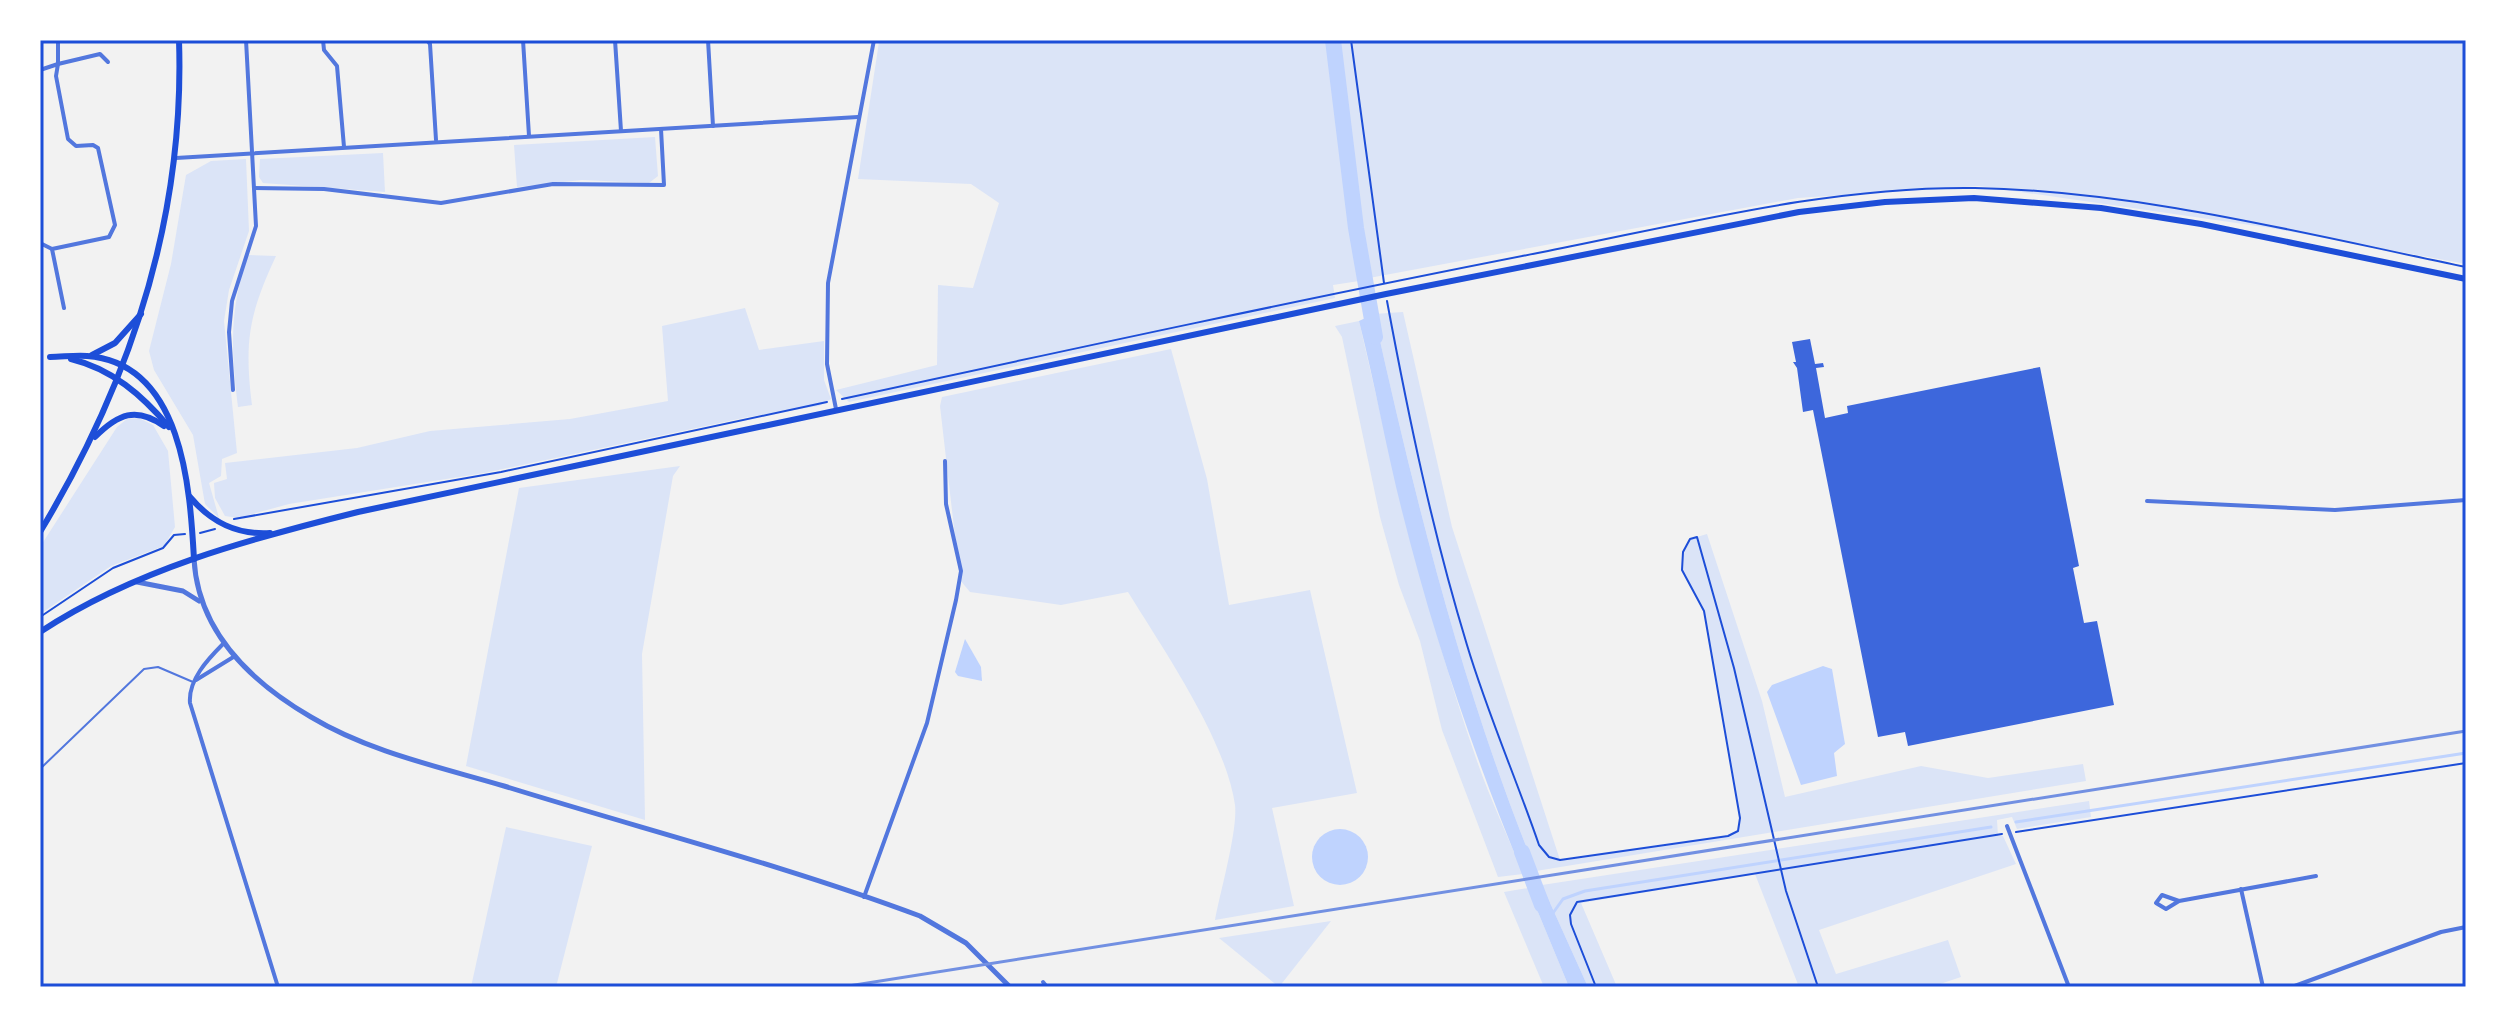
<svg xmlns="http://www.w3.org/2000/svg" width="2506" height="1027" font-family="'DejaVu Sans',sans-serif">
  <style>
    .green { fill: #dbe4f7 }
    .water { fill: #bfd3fe }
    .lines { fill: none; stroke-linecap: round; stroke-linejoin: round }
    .stream { stroke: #bfd3fe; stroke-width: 3 }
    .river { stroke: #bfd3fe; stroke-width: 16 }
    .building { fill: #3d67dc }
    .path { stroke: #1d4ed8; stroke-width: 2 }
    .service { stroke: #5277de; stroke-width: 2 }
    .minor { stroke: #5277de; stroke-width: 4 }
    .tertiary { stroke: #5277de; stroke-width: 5 }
    .secondary { stroke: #1d4ed8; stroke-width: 6 }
    .primary { stroke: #1d4ed8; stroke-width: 6 }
    .rail { stroke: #7290e2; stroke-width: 3 }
    .neatline { fill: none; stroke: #1d4ed8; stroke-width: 3 }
  </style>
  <rect width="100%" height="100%" fill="#f2f2f2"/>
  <g class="green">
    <polygon points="896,40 1327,40 1359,281 1333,285 1335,298 849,402 836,390 937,365 938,285 973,288 999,203 971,184 858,179 879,42"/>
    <polygon points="1338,40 2466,40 2466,264 2271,228 1979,186 1798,198 1369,278"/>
    <polygon points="655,137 658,176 649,183 582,180 517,187 514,145"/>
    <polygon points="383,153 385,192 263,183 259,177 260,159"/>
    <polygon points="246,159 249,231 229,290 224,321 237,453 222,459 221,476 209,483 219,518 205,504 193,435 154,370 149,351 171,264 186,175 211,161"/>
    <path d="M248,255L276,256C249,314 244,341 252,405L238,407C231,350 229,310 248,255Z"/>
    <polygon points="745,308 759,350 824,341 824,380 831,399 819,406 748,417 484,473 289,504 238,518 225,516 215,498 214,483 227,479 225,463 357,448 430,431 570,419 668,401 662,326"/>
    <path d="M1403,312L1452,527L1560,860L1728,836L1738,831L1740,818L1704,611L1682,570L1683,552L1690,539L1707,534L1762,701L1785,797L1921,766L1988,778L2083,764L2086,781L1536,871C1463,692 1416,503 1374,314Z"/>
    <path d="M1359,321C1393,470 1427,617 1477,761C1490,799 1508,836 1523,874L1498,877L1442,730L1420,641L1399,585L1380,517L1342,337L1335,326Z"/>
    <path d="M1171,349L1207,479L1229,605L1310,590L1357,793L1272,808L1294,906L1215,920C1220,893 1238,830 1235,805C1226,740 1163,649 1128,592L1061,605L970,592L960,580L940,406L942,397Z"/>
    <polygon points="139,418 153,425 168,451 175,527 164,546 111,566 40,614 40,547 117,427 127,419"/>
    <polygon points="680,466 673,476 642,654 645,820 466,766 519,488"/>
    <polygon points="2089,801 2091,817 2017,829 2012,817 1997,820 1998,836 2003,836 2016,864 1819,930 1836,974 1948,940 1961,977 1931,987 1799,987 1755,874 1581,903 1617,987 1588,987 1542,885"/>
    <polygon points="506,827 592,846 556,987 471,987"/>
    <polygon points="1528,888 1569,987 1544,987 1504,892"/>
    <polygon points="1331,921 1279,987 1219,938"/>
  </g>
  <g class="water">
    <path d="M1374,314C1416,503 1463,692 1536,871L1523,874C1474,756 1433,635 1402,511C1386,448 1375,384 1359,321Z"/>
    <polygon points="965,639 981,667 982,681 958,676 955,672"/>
    <polygon points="1823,666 1832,669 1845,744 1834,753 1837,776 1801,785 1767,692 1772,685"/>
    <circle cx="1340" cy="857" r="28"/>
    <polygon points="1542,885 1588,987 1569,987 1528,888"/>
  </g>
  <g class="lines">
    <g class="stream">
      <polyline points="2016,822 2466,753"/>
      <polyline points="1553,913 1563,899 1585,891 1991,827"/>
    </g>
    <g class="river">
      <polyline points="1333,40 1356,228 1375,337"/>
      <polyline points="1522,852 1542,905"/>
    </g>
  </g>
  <polygon class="building" points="1810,339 1815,364 1823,363 1824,367 1816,368 1825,418 1848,413 1847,406 2040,367 2079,566 2073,568 2084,623 2097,621 2114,705 1908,746 1905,732 1878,737 1813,410 1803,412 1797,368 1793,362 1796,362 1792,342"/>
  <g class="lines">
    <g class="path">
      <polyline points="1351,40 1384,283"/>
      <path d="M1387,301C1409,419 1432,530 1467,645C1487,712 1516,778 1539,845L1549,857L1560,860L1728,836L1738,831L1740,818L1704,611L1682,570L1683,552L1690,539L1697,537L1734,668L1786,891L1818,987"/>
      <path d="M842,399C1077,348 1312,297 1548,251C1689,223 1831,186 1975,188C2140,191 2305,234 2466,267"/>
      <polyline points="234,519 501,472 827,402"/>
      <polyline points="200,533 215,529"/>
      <polyline points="40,617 113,568 163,548 174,535 185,534"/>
      <polyline points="2016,832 2466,763"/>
      <polyline points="1596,987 1571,924 1570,915 1577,902 2002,834"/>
    </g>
    <polyline class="service" points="40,769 144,669 158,667 193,682"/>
    <g class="minor">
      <polyline points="58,40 58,64 100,54 108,62"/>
      <polyline points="323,40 324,50 337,66 344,147"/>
      <polyline points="427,40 430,44 436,140"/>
      <polyline points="523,40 529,136"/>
      <polyline points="615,40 621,131"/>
      <polyline points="708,40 713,126"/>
      <polyline points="40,70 58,64 56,76 68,139 76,146 93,145 98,148 115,225 109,237 52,249 64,308"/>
      <polyline points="176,158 858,117"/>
      <polyline points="254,188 324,189 441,203 553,184 664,185 661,129"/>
      <polyline points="40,243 52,249"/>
      <polyline points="233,390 229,332 232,301 256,226 246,40"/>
      <polyline points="836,409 827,364 828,283 874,40"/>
      <polyline points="2147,501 2335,510 2466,500"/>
      <path d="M223,644C208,659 188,680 190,703L278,987"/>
      <polyline points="196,680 235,656"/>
      <polyline points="2007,826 2069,987"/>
      <polyline points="2241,889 2263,987"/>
      <polyline points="864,897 927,723 956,600 961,571 946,504 945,461"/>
      <polyline points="2179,901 2162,895 2156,903 2166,909 2179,901 2316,876"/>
      <polyline points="1043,982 1047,987"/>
      <polyline points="2292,987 2441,932 2466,927"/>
    </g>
    <g class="tertiary">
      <path d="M194,559C198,632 251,682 311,717C369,752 440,767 504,786C642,829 784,865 920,916L966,943L1010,987"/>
      <polyline points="137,582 183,591 199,601"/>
    </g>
    <g class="secondary">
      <polyline points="92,355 115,343 141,314"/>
      <path d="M50,357C62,357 75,355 87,356C183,363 190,489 194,559"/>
      <path d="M71,359C112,369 142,395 169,427"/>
      <path d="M95,437C118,414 136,406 164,426"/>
      <path d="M190,497C211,522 236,535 270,533"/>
      <path d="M40,532C131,381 185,218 179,40"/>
    </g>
    <path class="primary" d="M40,632C134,570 249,539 358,512L1386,294L1799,212L1885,202L1974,198L2101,208L2201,224L2466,279"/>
    <polyline class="rail" points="842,987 2466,731"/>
  </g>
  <rect width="2506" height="1027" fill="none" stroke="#ffffff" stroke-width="84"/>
  <rect x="42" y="42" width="2422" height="943" class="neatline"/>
</svg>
